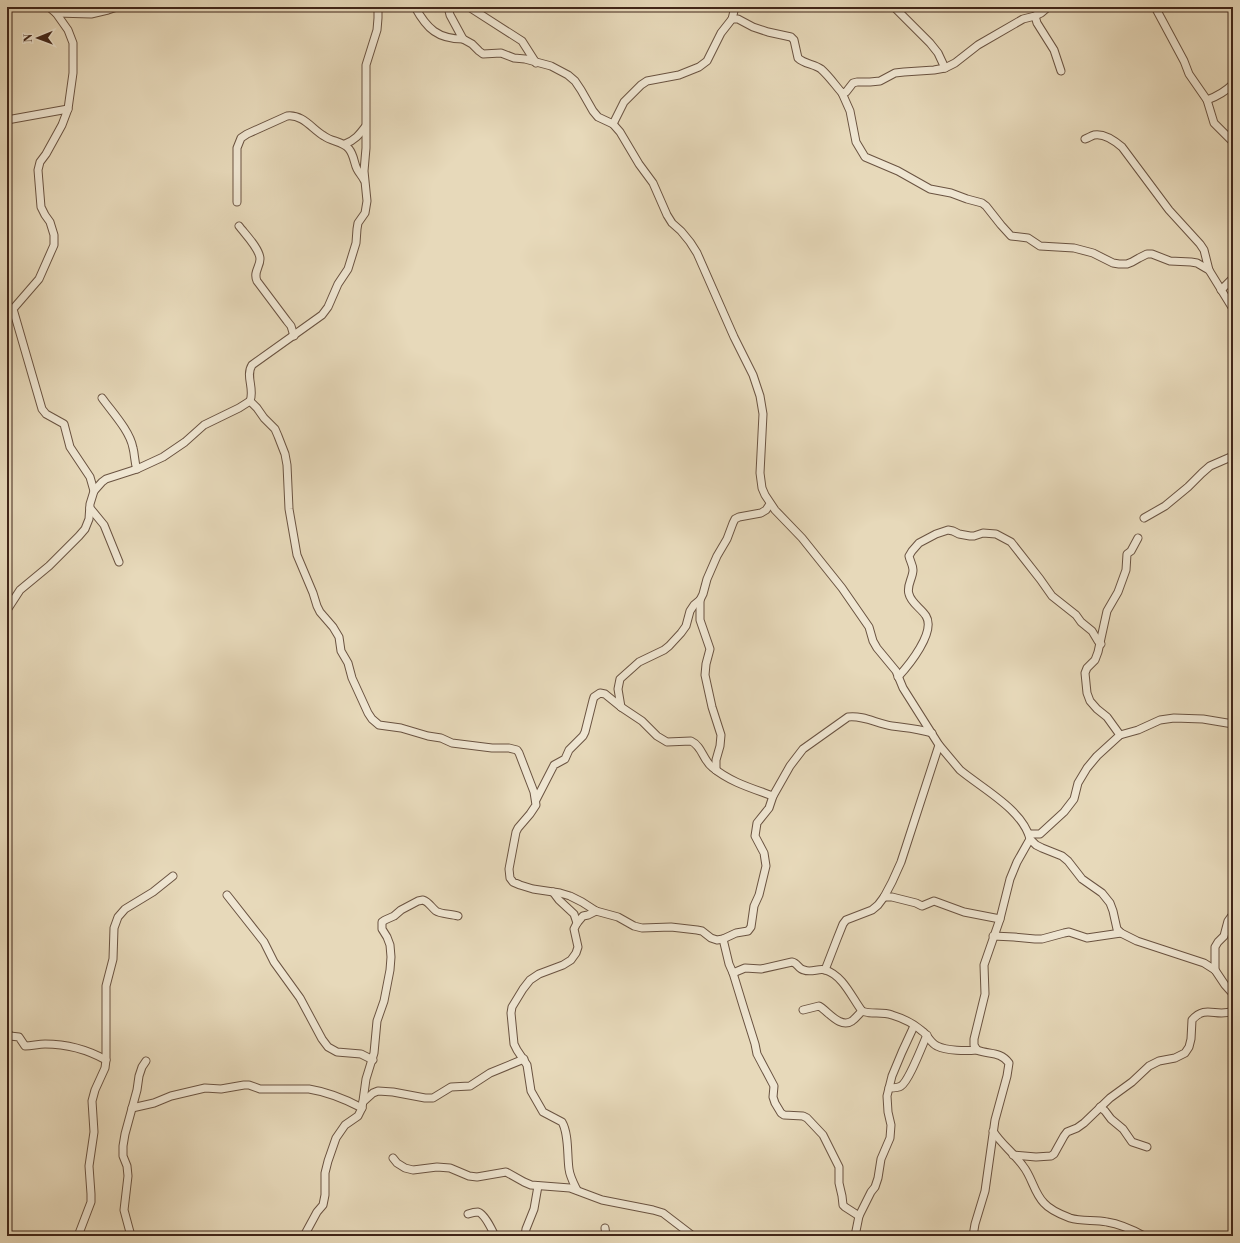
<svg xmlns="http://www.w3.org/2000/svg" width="1240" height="1243" font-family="'Libre Bodoni',serif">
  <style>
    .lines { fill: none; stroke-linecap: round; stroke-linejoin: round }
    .street-casing { stroke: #6a5341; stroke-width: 9 }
    .street { stroke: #efe6d2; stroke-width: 7 }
  </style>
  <rect width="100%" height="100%" fill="#e7d9ba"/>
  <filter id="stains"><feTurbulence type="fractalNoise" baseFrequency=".005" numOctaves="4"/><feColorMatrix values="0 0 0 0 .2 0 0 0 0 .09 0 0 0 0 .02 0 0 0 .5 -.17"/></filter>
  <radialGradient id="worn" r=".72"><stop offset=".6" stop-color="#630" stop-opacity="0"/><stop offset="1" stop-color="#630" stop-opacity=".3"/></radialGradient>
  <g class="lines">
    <defs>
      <g id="street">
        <polyline points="49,7 56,13 91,14 108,10 117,7"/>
        <path d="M415,7C427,29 438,39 463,39"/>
        <path d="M448,7L450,15L463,39L472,44L479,51L483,54L501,53L514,58L525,59L551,66L568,75L575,81L581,90L593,111L598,117L613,124L620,132L639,164L653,183L667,215L672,223L681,231L690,242L697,253L734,337L753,375L760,396L763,414L760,473L762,488L765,495L775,510L802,538L842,588L869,627L873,641L877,648L896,671L903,688L939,745L960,770C983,789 1023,810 1030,839L1017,862L1010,879L1000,919L984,965L985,994L974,1039V1045L977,1050C989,1055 1000,1051 1009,1063L1007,1076L995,1120L985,1191L975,1224L973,1236"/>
        <polyline points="469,7 522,41 536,63"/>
        <polyline points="894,7 930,43 938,53 945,68"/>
        <polyline points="1155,7 1184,61 1189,74 1207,100 1214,123 1233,142"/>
        <polyline points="56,13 68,30 73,43 73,73 68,109 62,125 46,154 40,162 38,170 41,207 45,215 50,222 54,235 54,245 39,279 13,309 42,409 46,414 64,424 70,447 90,477 94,491"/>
        <polyline points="1035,16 1037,23 1054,50 1061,71"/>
        <polyline points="732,19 735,7"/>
        <polyline points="842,93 850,111 856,142 865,157 898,171 930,189 951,193 967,199 982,203 986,206 1001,225 1011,236 1028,238 1040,246 1074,248 1093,253 1113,263 1119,264 1127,264 1132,262 1139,258 1147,254 1152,254 1170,261 1191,262 1197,263 1209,270 1233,309"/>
        <path d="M1207,100C1218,96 1225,92 1233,84"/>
        <polyline points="7,120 68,109"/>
        <path d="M613,124L624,102L641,85L647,81L679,75L699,67L707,61L721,33L732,19H738L753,27L768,32L791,37L794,40L798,58C804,64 814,64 821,69C829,76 835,85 842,93L846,92L853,83L857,82H870L880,81L895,73L904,72L934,70L945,68L955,63L978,45L1023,19L1035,16L1041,13L1048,7"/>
        <path d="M1085,139C1088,138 1091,136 1094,135C1104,133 1115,141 1122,147L1169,210L1200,244L1204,250L1209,270"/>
        <path d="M345,144C355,140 359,135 365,127"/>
        <path d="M237,202V148L241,138L247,134L287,116C303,114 312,129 324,136C332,142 343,141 349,149C354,155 354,163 357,169C359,173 362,176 364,180"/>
        <path d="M239,226C245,234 260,249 260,259C260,267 253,272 257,281L287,321L291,326L294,336"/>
        <polyline points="1221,290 1233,278"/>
        <path d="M102,398C112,412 130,431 133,448C135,455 134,461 137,469"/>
        <path d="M250,401L257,408L264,418L275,429L278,436L285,454L287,465L289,509L297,555L313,593L317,606L320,612L333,627L339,637L341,651L348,663L352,678L368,713L372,719L379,725L401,728L428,736L441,738L452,743L492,748H509L517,750L519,753L534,792L536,805L530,814L518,828L516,832L509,869L510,878L513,882L520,885L533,889L560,893L570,896L582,902L596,911L618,917L634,926L642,928L671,927L697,930L702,931L711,938L717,940L723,939L736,933L748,931L751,927L754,906L759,895L766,866L764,853L755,836L757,823L769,808L773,796L790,766L803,749L848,717C864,715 877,724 892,726C907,728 916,728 932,733"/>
        <polyline points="90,508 104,525 119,562"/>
        <polyline points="1144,518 1165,506 1188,487 1202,473 1210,466 1233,456"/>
        <path d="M7,610L20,590L49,566L79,536L85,529L89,519L90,504L94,491L102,482L106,479L137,469L163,457L185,442L204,425L239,408L250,401C255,389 245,376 252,365L322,315L328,307L338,284L348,269L356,243L357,229L358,223L365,213L367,201L364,171L366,148V65L377,30L378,18V7"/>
        <path d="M898,677C909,665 936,632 926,616C921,608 911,603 909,594C906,586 913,578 913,570C913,565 910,561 909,556L912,551L919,543L936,534L948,530L953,531L959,534L970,536H974L983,533L996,534L1011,542L1040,579L1052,596L1076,615L1081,622L1092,631L1098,641L1101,644"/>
        <polyline points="621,707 618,689 620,679 639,662 664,650 669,646 681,633 686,626 690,611 694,605 700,600"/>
        <polyline points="1120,735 1107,717 1097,709 1090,701 1087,693 1085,673 1087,668 1095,660 1098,652 1107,611 1118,592 1126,570 1127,554 1131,551 1138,538"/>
        <polyline points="716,770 716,760 720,746 721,735 712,707 705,675 706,664 710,649 700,620 700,600 703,594 707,579 717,556 727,539 733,523 735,519 739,517 761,513 766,510 770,504"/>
        <path d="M536,800L554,765L565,759L569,750L583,736L585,732L593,700L594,697L600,693L605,694L621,707L642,721L657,736L667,742L691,741C702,746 703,760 712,767C730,782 751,788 773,796"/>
        <polyline points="1029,834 1040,834 1064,812 1074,799 1078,783 1087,768 1097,756 1120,735 1138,730 1160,720 1174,718 1203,719 1233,724"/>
        <polyline points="1030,839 1036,845 1042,848 1062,856 1068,861 1082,879 1102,893 1110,903 1113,911 1117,929 1121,933 1137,941 1204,963 1215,970 1225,985 1233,994"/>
        <polyline points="553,892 559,900 574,914 577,923"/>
        <polyline points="227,895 264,942 274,962 300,998 322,1039 328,1047 337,1052 361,1054 373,1060"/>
        <polyline points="884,897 892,897 916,903 922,906 934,901 964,912 1000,919"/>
        <polyline points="993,936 1014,937 1035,939 1042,939 1064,933 1069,932 1087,938 1121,933"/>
        <polyline points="723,939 729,964 733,973 744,1009 755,1044 757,1054 774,1086 773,1097 775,1103 781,1113 784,1115 803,1116 807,1118 823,1135 839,1167 839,1183 842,1196 843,1205 845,1207 859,1216"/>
        <polyline points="825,970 837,939 843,924 846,920 872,910 878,905 884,897 892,882 901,862 939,745"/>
        <polyline points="1215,970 1215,947 1218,942 1224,936 1228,921 1233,914"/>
        <path d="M733,973L745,968L761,969L792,962C798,963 798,969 804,970C811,973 819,968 825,970C843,975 852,998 862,1011C871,1015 882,1011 892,1015C902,1018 914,1024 922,1031C928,1035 930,1043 937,1046C947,1051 966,1051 977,1050"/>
        <path d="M803,1010L819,1006C828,1011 840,1029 852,1021C856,1018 859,1014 862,1011"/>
        <path d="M7,1031L10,1036L19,1037L25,1046C32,1046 38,1044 45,1044C66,1044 88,1050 106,1060"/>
        <path d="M889,1088C893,1088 898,1088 901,1086C909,1081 922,1046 927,1035"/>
        <polyline points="363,1102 373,1093 378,1091 393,1092 425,1098 433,1098 451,1087 470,1086 490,1073 524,1059"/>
        <polyline points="1100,1107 1105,1111 1111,1119 1123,1129 1132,1142 1147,1147"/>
        <path d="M132,1108L154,1103L171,1096L205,1088L221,1089L244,1085H249L260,1089H309C328,1092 345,1099 362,1108"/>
        <path d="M993,1131C1001,1144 1014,1153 1023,1166C1032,1177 1034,1193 1044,1203C1050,1210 1062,1215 1070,1218C1082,1222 1095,1219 1107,1222C1120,1224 1133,1230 1144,1236"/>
        <path d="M1013,1155L1036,1157L1051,1156L1054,1154L1064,1136L1067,1132L1077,1128L1084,1123L1110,1098L1132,1082L1149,1066L1159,1061L1175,1058L1185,1053L1189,1047L1191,1039L1192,1020C1206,1004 1216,1018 1233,1011"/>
        <polyline points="393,1158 397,1163 405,1168 413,1170 437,1167 450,1168 469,1176 477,1177 506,1172 524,1182 531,1185 570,1188 602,1200 653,1210 663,1213 693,1236"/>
        <path d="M577,1190C574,1184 570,1177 569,1169C567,1155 569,1134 562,1122L543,1112L531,1091L527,1065L517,1050L514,1044L511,1013L512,1007L523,989L530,980L539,974L563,965L571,960L576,953L578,947L574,929L577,923L583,916L588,915L596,911"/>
        <path d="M468,1214C471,1213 475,1212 478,1212C485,1214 492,1230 495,1236"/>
        <polyline points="605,1228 606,1236"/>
        <polyline points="78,1236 91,1202 91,1194 89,1166 94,1132 92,1101 95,1090 105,1068 106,1060 106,986 113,959 114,928 118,917 125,909 153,892 173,876"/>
        <polyline points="131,1236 124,1210 128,1176 127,1166 123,1156 123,1146 125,1134 137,1090 139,1076 142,1067 146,1061"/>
        <path d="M304,1236L317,1212L323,1205L325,1195V1173L328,1161L336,1138L345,1125L358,1116L362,1108L366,1079L374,1053L377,1021L384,1001L390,970L391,957L390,945L387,937L382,929V922L385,920L394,916L401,910L418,901L423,900C429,902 431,907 436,911C440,914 452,914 458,916"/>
        <polyline points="525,1236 526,1229 534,1209 538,1186"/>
        <polyline points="855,1236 859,1216 871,1192 875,1187 878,1178 881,1159 890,1138 891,1125 888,1112 887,1096 892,1076 902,1052 914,1026"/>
      </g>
    </defs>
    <use href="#street" class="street-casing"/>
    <use href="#street" class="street"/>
  </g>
  <rect width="1240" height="1243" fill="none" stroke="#e7d9ba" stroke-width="24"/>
  <rect x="8" y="8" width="1224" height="1227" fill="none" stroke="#412619" stroke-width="2"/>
  <rect x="12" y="12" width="1216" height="1219" fill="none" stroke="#412619"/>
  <g transform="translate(38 38) rotate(269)" stroke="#efe6d2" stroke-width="3" paint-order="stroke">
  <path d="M0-3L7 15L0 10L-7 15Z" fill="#412619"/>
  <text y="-6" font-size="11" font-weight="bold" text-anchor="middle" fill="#412619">N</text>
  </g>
  <rect width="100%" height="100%" filter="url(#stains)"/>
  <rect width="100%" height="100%" fill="url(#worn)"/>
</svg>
